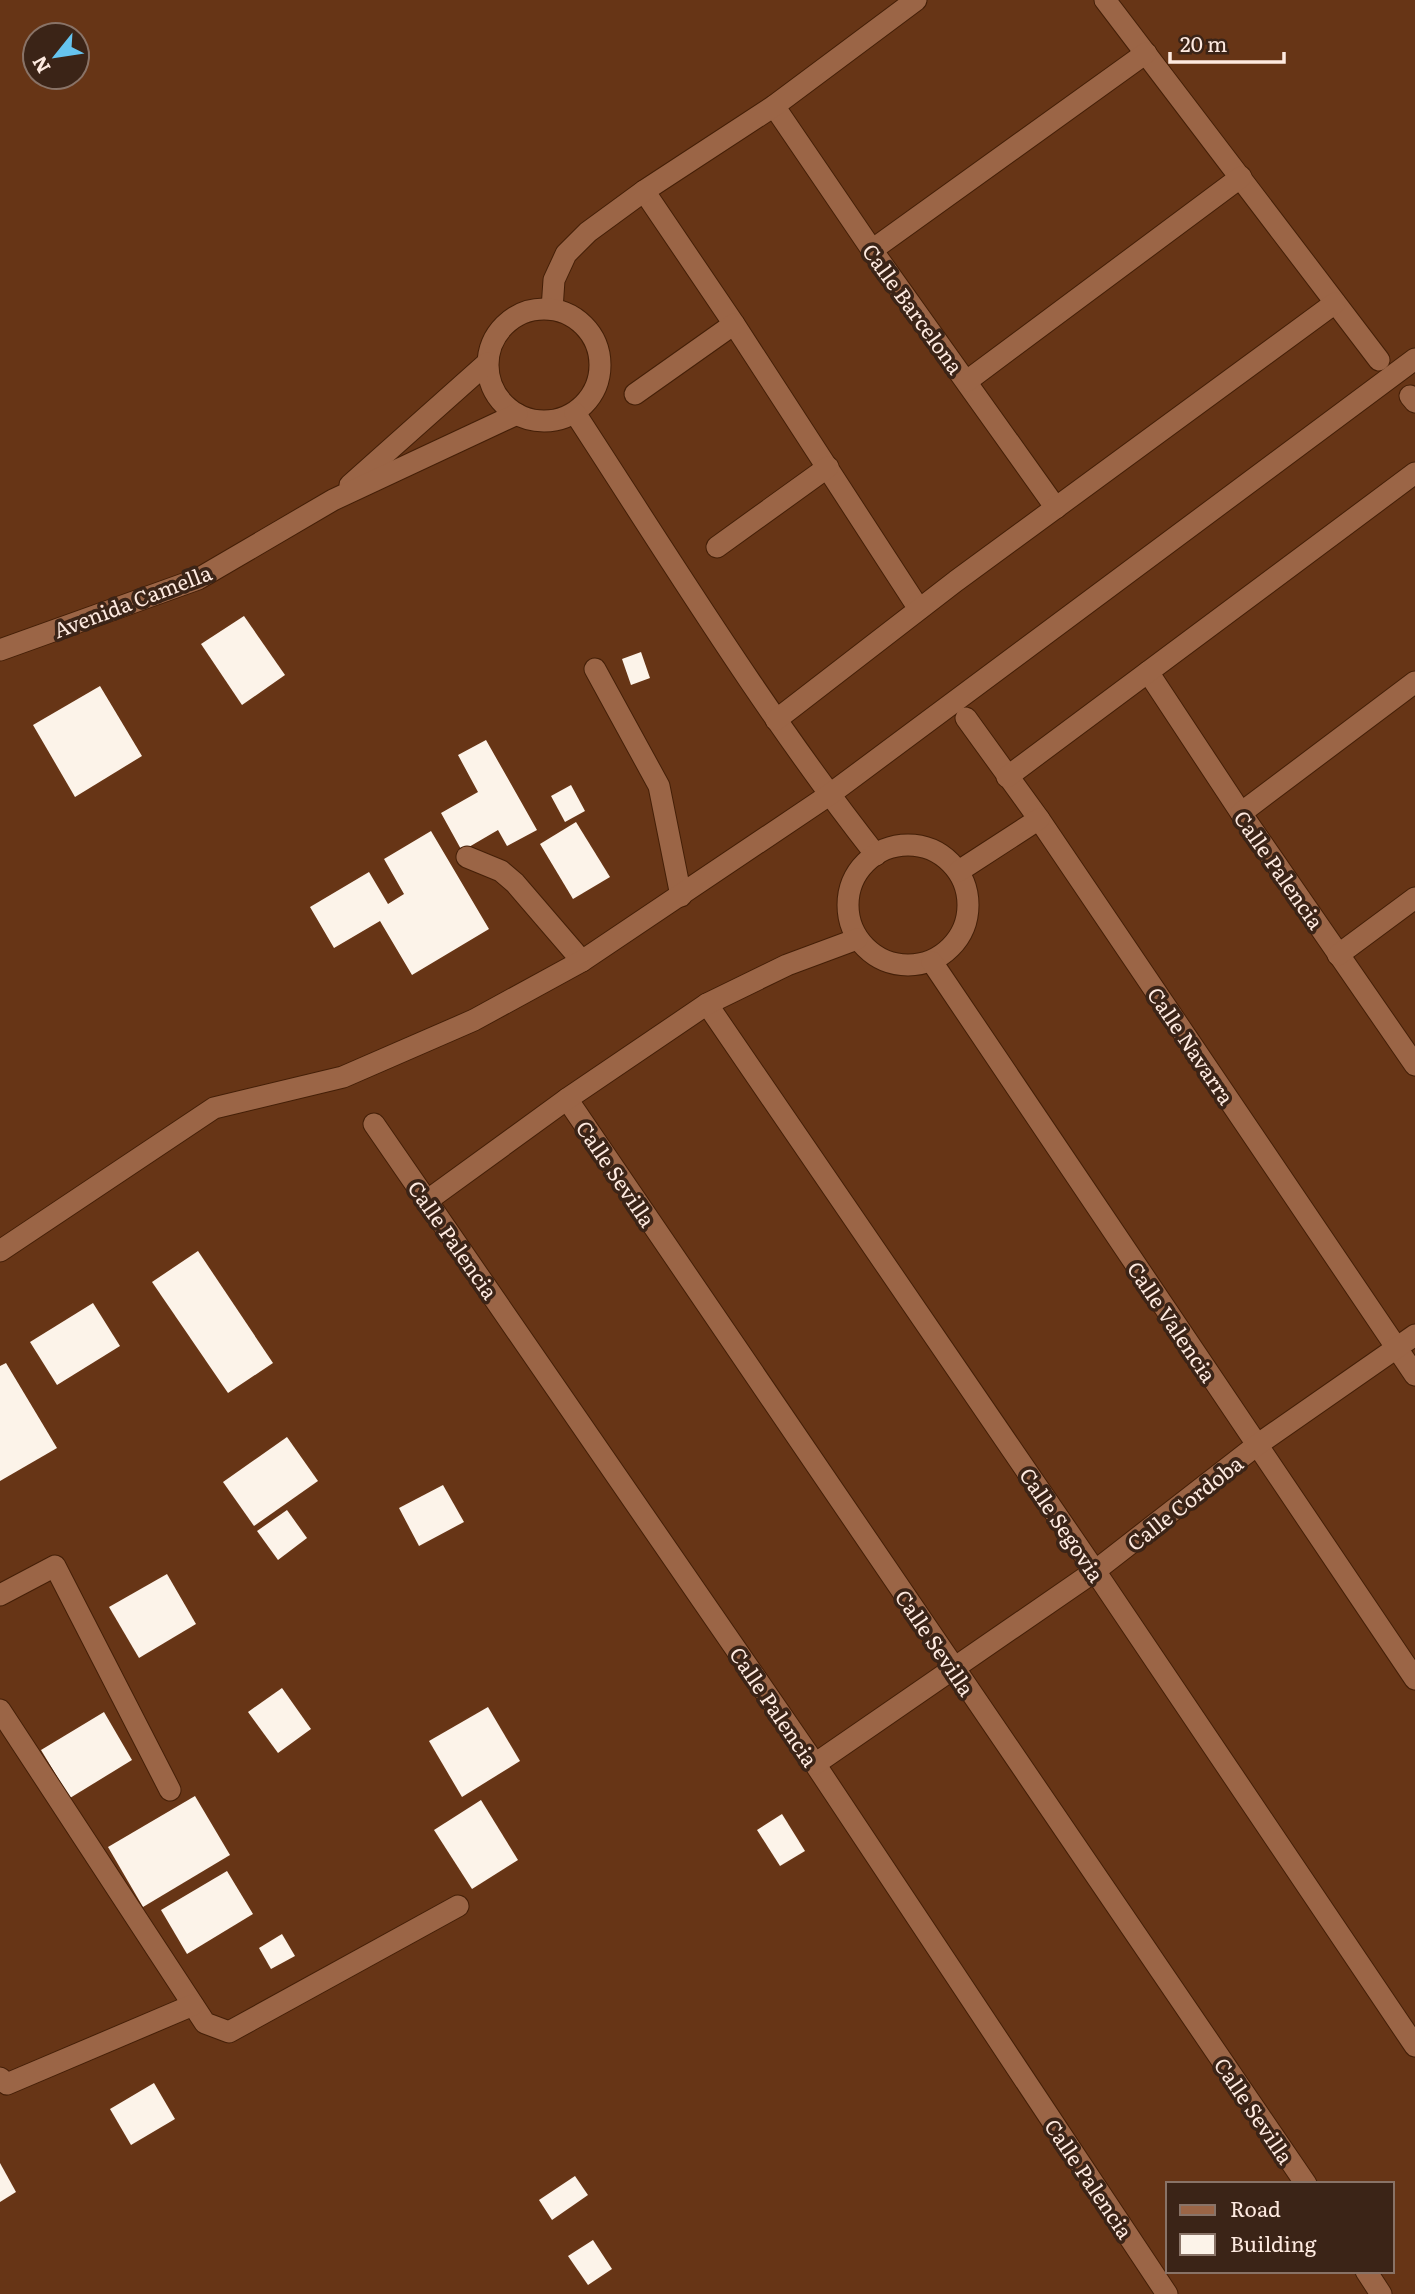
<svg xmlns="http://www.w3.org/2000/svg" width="1415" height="2294" font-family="Literata,serif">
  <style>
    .building { fill: #fcf3e9 }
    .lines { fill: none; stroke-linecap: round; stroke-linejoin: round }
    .lane-casing { stroke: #441f07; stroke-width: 23 }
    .street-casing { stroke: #441f07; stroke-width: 23 }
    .lane { stroke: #9b6546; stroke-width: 21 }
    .street { stroke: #9b6546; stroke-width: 21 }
    .labels { text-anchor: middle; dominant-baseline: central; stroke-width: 7; stroke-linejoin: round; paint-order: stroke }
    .street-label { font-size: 21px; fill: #feeae0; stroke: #3b2417 }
  </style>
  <rect width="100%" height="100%" fill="#673516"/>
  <g class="building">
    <polygon points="244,616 285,675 242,705 201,644"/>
    <polygon points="641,652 650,678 631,685 622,659"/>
    <polygon points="100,686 142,756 75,797 33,725"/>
    <polygon points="486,740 537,830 507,846 498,830 462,851 441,813 478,792 458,755"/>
    <polygon points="571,785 585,811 565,822 551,796"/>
    <polygon points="576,822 610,877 573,899 540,844"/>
    <polygon points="431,831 489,929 412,975 380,921 334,948 310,907 369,872 388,904 404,894 384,859"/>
    <polygon points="198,1251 273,1363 228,1393 152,1282"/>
    <polygon points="93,1303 120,1346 57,1385 30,1342"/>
    <polygon points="6,1363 57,1448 0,1481 0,1366"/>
    <polygon points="287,1437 318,1481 254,1526 223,1482"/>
    <polygon points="443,1485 464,1522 419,1546 399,1508"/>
    <polygon points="287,1510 307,1538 278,1560 257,1531"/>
    <polygon points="167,1574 196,1624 139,1658 109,1607"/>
    <polygon points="282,1688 311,1729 278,1753 248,1712"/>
    <polygon points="488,1707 520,1761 462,1797 429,1741"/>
    <polygon points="104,1712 132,1760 70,1798 41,1750"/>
    <polygon points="195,1796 230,1855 143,1907 108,1847"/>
    <polygon points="481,1800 518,1860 472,1889 434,1830"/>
    <polygon points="782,1814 805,1851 780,1866 757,1830"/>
    <polygon points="227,1871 253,1914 187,1954 161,1910"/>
    <polygon points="282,1934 295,1956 271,1969 259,1948"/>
    <polygon points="154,2083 175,2119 131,2145 110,2109"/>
    <polygon points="0,2163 16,2192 0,2202"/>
    <polygon points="575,2176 588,2195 552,2220 539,2200"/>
    <polygon points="593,2240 612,2269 588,2285 568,2256"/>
  </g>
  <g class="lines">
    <defs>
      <polyline id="lane" points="467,857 501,871 515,883 582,961"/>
      <g id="street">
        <polyline points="1105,0 1379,360"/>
        <polyline points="774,106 872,250 1056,508"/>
        <polyline points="644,191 734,324 919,609"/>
        <polyline points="872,250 1146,53"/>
        <polyline points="552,309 554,280 566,254 588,232 644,191 774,106 916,0"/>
        <circle cx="544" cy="365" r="56"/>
        <polyline points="967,381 1241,177"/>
        <polyline points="635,394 734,324"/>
        <polyline points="1410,396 1415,402"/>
        <path d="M575,413C672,562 766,715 876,855"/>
        <polyline points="350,485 487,363"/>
        <polyline points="717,547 828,467"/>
        <polyline points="0,650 198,579 333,500 517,414"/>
        <polyline points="595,669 659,786 681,896"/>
        <polyline points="1148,672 1241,813 1415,1065"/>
        <polyline points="966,718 1039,819 1415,1375"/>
        <polyline points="776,720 956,581 1335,303"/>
        <polyline points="1007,777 1415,473"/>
        <polyline points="1241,813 1415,682"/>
        <circle cx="908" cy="905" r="60"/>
        <polyline points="959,871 1039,819"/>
        <polyline points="1338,955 1415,898"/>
        <polyline points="932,962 1415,1679"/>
        <polyline points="707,1004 1095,1571 1415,2046"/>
        <polyline points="567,1099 1306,2184"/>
        <polyline points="374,1124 815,1764 1167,2294"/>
        <polyline points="428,1200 567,1099 707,1004 787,965 857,939"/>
        <polyline points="0,1251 214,1108 343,1077 474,1020 582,961 829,795 1415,359"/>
        <polyline points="0,1595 55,1566 170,1790"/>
        <polyline points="0,1710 205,2023 229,2032 458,1906"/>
        <polyline points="815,1764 1095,1571 1257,1445 1415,1335"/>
        <polyline points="0,2078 7,2084 193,2005"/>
        <polyline points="1366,2271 1381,2294"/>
      </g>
    </defs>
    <use href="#lane" class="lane-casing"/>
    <use href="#street" class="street-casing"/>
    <use href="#lane" class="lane"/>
    <use href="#street" class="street"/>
  </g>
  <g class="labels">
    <g class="street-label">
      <text transform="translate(914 308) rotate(54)">Calle Barcelona</text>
      <text transform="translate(132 600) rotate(-21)">Avenida Camella</text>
      <text transform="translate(1280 869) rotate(55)">Calle Palencia</text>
      <text transform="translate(1192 1045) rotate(56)">Calle Navarra</text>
      <text transform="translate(617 1173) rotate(56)">Calle Sevilla</text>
      <text transform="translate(454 1239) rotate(55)">Calle Palencia</text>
      <text transform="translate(1173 1321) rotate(56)">Calle Valencia</text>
      <text transform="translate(1184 1502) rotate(-38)">Calle Cordoba</text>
      <text transform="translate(1063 1524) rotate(56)">Calle Segovia</text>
      <text transform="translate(936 1642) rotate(56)">Calle Sevilla</text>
      <text transform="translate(775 1706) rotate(56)">Calle Palencia</text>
      <text transform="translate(1255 2110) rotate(56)">Calle Sevilla</text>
      <text transform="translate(1090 2178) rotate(56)">Calle Palencia</text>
    </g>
  </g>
  <rect x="1166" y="2182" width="228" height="91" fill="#3b2417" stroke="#897367" stroke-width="2"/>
  <rect x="1180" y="2205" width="35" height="10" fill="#9b6546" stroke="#897367" stroke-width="2"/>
  <text x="1230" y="2217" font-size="21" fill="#feeae0">Road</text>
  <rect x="1180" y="2234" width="35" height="21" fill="#fcf3e9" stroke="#897367" stroke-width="2"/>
  <text x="1230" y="2252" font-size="21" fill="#feeae0">Building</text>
  <g transform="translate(56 56) rotate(240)"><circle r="33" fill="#3b2417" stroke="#897367" stroke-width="2"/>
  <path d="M0-5L12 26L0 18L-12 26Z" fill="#66c4ef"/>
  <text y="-10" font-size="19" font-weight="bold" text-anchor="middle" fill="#feeae0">N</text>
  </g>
  <path d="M1170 52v10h114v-10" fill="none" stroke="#feeae0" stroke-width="3.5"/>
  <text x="1180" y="52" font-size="21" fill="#feeae0" stroke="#3b2417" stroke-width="5" paint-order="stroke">20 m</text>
</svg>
